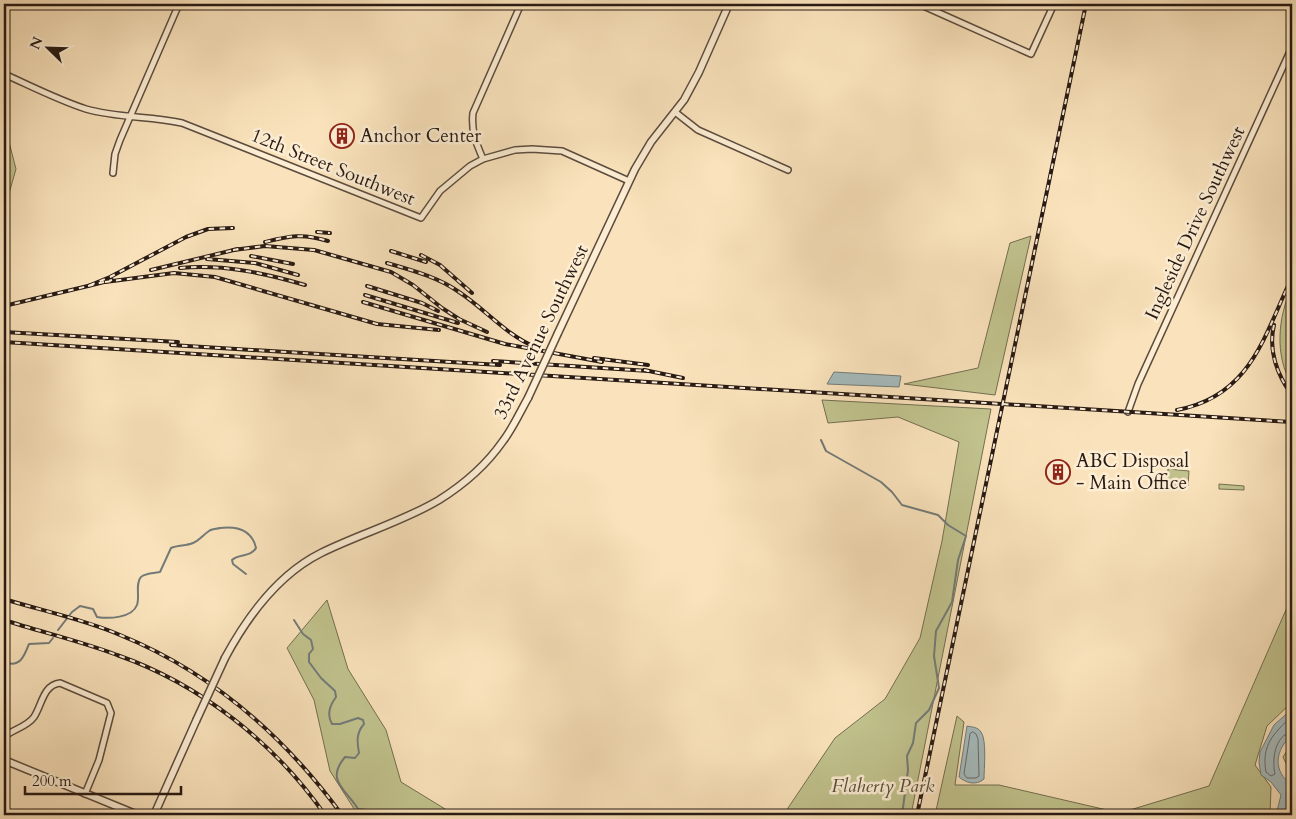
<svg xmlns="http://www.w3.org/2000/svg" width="1296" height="819" font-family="Cardo,serif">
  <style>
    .green { fill: #c1c38e; stroke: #746e51 }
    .water { fill: #a5bbbd; stroke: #737b79 }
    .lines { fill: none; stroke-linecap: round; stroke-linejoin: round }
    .shore { stroke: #666a68; stroke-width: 1 }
    .stream { stroke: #737b79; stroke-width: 2 }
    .minor-casing { stroke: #5c4c3e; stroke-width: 8 }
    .tertiary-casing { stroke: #5c4c3e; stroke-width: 9 }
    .minor { stroke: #fcedd3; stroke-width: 5 }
    .tertiary { stroke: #fcedd3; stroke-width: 6 }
    .rail-casing { stroke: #281a14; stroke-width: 4 }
    .rail { stroke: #fcedd3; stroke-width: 2; stroke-dasharray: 5.5; stroke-linecap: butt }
    .tertiary-bridge-casing { stroke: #5c4c3e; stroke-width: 9; stroke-linecap: butt }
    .tertiary-bridge { stroke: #fcedd3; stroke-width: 6 }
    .labels { text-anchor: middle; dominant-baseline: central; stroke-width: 5; stroke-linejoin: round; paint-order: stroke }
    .poi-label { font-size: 19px; fill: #281a14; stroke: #fcedd3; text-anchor: start }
    .street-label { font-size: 19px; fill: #281a14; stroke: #fcedd3 }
    .park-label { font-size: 19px; font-style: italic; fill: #564d39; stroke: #fcedd3 }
  </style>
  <rect width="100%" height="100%" fill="#fae3bc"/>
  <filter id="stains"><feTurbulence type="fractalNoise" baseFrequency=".004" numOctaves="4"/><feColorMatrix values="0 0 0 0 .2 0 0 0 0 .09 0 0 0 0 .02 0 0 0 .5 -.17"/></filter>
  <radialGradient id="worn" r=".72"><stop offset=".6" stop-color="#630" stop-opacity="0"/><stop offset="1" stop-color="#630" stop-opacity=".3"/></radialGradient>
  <g class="green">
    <polygon points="4,140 9,142 16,169 4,211"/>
    <polygon points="1031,236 995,395 904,384 978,368 1010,243"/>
    <path d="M1292,286V385C1274,355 1278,317 1292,286Z"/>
    <polygon points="822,400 991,409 911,815 786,815 786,811 835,738 885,699 920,638 942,541 959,442 898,417 828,423"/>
    <polygon points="1168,469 1189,471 1188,486 1167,485"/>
    <polygon points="1219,484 1244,486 1244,490 1219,489"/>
    <polygon points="1292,596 1292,702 1267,726 1255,765 1271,787 1270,815 935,815 957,716 964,722 955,785 999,785 1120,813 1209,786"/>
    <polygon points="327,600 348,669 386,730 401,782 450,812 450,815 358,815 330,771 314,700 287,648"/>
    <polygon points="1292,743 1292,776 1283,757"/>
  </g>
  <g class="water">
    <polygon points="834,372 901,376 899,387 827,384"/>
    <path d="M1292,709V735C1275,750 1272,771 1292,785V815H1276L1281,795L1271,782L1261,775L1259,762L1260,752L1274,725Z"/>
    <path d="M967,726C972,727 978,727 981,732C987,740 984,769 984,779C976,786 966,783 959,777Z"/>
  </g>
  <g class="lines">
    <g class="shore">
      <path d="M1292,716C1274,733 1261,745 1266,772L1271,776L1275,774C1272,761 1274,735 1292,732"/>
      <polygon points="973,732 976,734 978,739 979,776 976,778 967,778 964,774 970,734"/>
    </g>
    <g class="stream">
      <polyline points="821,440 826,451 881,482 892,492 902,505 938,515 948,525 966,536 958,560 952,602 936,631 934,656 939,688 929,710 916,723 913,743 907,756 908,770 902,815"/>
      <path d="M294,620L303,634L311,640L313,649L309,654V662L321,678L335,691L336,697C330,705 326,714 332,724H340L358,718L363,720L364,724C356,733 357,742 359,753L355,758L345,757C325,781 346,789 358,809L376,811L383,815"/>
      <path d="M58,630L72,612L80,606L93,609L97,617C109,619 132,618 137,605C140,597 135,583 141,577C144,573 155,573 160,572L171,548C178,545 186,546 193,543C200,540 203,535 209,531C211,529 217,529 220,528C237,526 252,530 256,548C250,558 239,553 232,560L233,564L246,574"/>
      <path d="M4,662C20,668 24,657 29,644L49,643L53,638"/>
      <polyline points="402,815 406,812 414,810 423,815"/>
    </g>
    <defs>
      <g id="minor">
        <polyline points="919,4 1031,54 1054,4"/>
        <path d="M4,74C31,86 58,100 86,109C117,118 150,116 182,123L421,218L440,191L470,166L483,159L515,150L532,149L562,151L629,181"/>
        <polyline points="675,112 698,130 788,170"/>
        <path d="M483,159C476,143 471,131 473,113L521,4"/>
        <polyline points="113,173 115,154 120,140 179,4"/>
        <polyline points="1128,412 1138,384 1292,47"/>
        <path d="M4,737C13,729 27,727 34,717C42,705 43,685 60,683L107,703L111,713L99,760L85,794"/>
      </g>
      <g id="tertiary">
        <polyline points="558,333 635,169 651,142 684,100 699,72 729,4"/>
        <path d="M225,658C247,617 277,575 321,553C359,534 402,522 439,500C463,485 487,464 503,441C513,428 520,412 528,398"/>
        <polyline points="4,760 138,815"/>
        <polyline points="154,815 196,721"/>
      </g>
    </defs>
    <use href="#minor" class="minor-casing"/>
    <use href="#tertiary" class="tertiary-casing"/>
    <use href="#minor" class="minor"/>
    <use href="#tertiary" class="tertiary"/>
    <defs>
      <g id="rail">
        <polyline points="317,232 330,233"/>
        <path d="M265,242C290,236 302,233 328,241"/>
        <polyline points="233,250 265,246 314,250 391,272 413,285 442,308 459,319 487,332"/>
        <polyline points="391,251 426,262"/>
        <polyline points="421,255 440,265 472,293"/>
        <polyline points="251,256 293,264"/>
        <polyline points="207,259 255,263 298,275"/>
        <path d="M387,263C411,270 438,277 459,292C485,309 506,335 535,347"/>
        <path d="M180,268C223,264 264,273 305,285"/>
        <polyline points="151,270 238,249"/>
        <polyline points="105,282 174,273 215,277 377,324 439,330"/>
        <polyline points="88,286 112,280"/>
        <polyline points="367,286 422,303 438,311"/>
        <polyline points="365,295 458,323"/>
        <polyline points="363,302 505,344 602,362"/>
        <polyline points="4,306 88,286 110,277 186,237 208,229 233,228"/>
        <path d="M1274,325C1268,350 1277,375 1292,395"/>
        <polyline points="4,332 178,342"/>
        <polyline points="4,342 1292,422"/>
        <polyline points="171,345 500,365"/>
        <polyline points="594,358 648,365"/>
        <polyline points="493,361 649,371"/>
        <polyline points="644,370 683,378"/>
        <path d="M1177,410C1251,396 1264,336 1292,277"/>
        <path d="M4,599C43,611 83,619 120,635C211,672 285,737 342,815"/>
        <path d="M4,620C41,632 80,641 117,655C200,684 275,743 325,815"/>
        <polyline points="917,815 1086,4"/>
      </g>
    </defs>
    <use href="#rail" class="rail-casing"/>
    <use href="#rail" class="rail"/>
    <defs>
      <g id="tertiary-bridge">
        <polyline points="528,398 558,333"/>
        <polyline points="196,721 225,658"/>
      </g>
    </defs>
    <use href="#tertiary-bridge" class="tertiary-bridge-casing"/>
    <use href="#tertiary-bridge" class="tertiary-bridge"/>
  </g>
  <defs>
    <symbol id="building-ring" viewBox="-11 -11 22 22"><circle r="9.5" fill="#fcedd3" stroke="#8f2418" stroke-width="1.5"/><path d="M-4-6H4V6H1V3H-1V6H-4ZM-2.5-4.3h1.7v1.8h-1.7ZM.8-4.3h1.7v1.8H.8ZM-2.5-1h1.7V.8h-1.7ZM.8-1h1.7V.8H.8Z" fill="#8f2418"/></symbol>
  </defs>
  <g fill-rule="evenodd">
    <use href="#building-ring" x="328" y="122" width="28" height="28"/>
    <use href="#building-ring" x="1044" y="458" width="28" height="28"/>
  </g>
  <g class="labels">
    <g class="poi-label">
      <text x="360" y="136">Anchor Center</text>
      <text x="1076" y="461">ABC Disposal<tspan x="1076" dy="22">- Main Office</tspan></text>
    </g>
    <g class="street-label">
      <text transform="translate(333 167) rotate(22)">12th Street Southwest</text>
      <text transform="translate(1195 223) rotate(-65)">Ingleside Drive Southwest</text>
      <text transform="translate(541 332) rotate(-64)">33rd Avenue Southwest</text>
    </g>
    <g class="park-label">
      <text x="883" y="786">Flaherty Park</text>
    </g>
  </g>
  <rect width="1296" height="819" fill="none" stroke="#fae3bc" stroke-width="20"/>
  <rect x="5" y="5" width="1286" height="809" fill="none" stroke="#281a14" stroke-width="2.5"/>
  <rect x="10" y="10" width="1276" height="799" fill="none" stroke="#281a14"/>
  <g transform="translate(48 48) rotate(293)" stroke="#fcedd3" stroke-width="4" paint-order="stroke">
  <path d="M0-4L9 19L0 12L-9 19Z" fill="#281a14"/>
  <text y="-8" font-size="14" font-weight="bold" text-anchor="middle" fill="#281a14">N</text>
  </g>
  <path d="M25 786v8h156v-8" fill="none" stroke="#281a14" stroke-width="2.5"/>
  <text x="32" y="786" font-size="15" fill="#281a14" stroke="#fcedd3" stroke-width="4" paint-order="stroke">200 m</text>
  <rect width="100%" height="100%" filter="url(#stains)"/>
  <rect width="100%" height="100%" fill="url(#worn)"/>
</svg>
